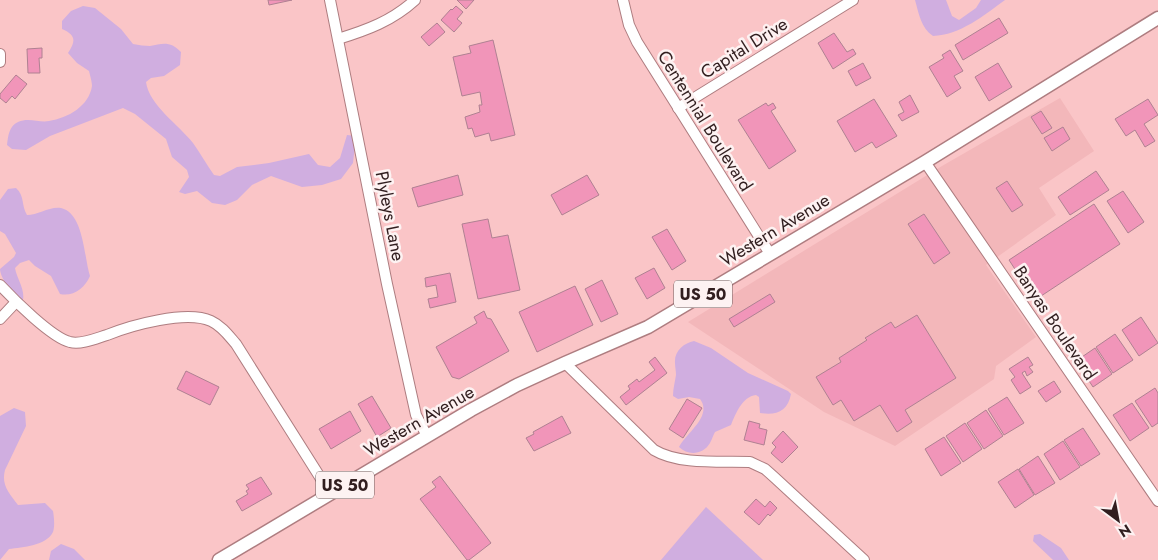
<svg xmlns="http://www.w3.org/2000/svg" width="1158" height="560" font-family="Jost,sans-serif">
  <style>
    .built { fill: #f3b7ba }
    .green { fill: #d0aee0 }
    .building { fill: #f195b9; stroke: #af8192 }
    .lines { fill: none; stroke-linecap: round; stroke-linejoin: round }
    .minor-casing { stroke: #ae7d80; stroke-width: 12 }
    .major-casing { stroke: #ae7d80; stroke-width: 15 }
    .minor { stroke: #fff; stroke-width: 10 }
    .major { stroke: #fff; stroke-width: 12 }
    .labels { text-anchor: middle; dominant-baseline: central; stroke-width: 5; stroke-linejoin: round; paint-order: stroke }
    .shield { fill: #fdf2f2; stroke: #6e5e5e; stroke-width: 1 }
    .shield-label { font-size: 16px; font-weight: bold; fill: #311e1f }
    .street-label { font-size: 18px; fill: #311e1f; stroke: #fdf2f2 }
  </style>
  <rect width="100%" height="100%" fill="#fac5c7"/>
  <polygon class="built" points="1060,98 1094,151 1039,188 1056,215 986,265 1036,337 996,366 994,379 895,446 824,412 688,322 942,166"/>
  <g class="green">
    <path d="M915,0H946L952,16L959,20L976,8L981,0H1005C983,16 960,35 933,36C921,28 919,14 915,0Z"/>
    <path d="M83,6L95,8L121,29L133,44C139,45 145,46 150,46C163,43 171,41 181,52L180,65L164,76L151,78L146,82C149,105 179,125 193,143C200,153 207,165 214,175L220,176L237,167L269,163L309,154L318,165L330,167L340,158L347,135L356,136L353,163L341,179L322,185L302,187L271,176L252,185L237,200L225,205L212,203L197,191L185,194L179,192L189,177L187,170L172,157L166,139L135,114L123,108L50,136L26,150L12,149L7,145C8,136 9,126 18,122C29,117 39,123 49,121C68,118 89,106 92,86C92,82 90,75 89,71L77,63L68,53C76,41 76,35 62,29V21L71,11Z"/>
    <path d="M16,188C25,196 21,205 27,215C38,215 50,206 61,208C84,213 84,258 90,276C85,288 73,297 60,294L51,276L35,266L29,260L20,263L15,268C17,279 25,289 23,300C14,298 0,278 0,269L14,257L16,253L5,234L0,231V200L8,189Z"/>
    <path d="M694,341L711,348L748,373L788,391L791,394C788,411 776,416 760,413L759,397L756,395C742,397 736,413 731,425L715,432C713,436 712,439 710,443C703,455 688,456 679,447C686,433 713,416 700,399L689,397L678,399L673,396C673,388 675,382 676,375C676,371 675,367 675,363C674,351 684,343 694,341Z"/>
    <path d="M14,408L25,412L26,426L5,470C1,485 9,493 18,505L45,503L53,511C54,517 55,526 53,532C46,546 23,547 9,549L0,560V416Z"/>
    <polygon points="706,507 763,560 661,560"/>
    <polygon points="1040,534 1061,548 1069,560 1053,560 1033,541 1034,535"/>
    <polygon points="61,544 74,549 85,560 49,560 51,551"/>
  </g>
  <g class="building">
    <polygon points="268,0 292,0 269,5"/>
    <polygon points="457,0 474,0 466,9"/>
    <polygon points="456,6 463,12 457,19 462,23 454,32 441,20 451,9 452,10"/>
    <polygon points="999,18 1008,33 963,60 955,45"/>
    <polygon points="437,23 445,32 429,46 421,37"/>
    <polygon points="834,33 847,52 853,49 856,54 833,69 818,43"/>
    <polygon points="493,40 515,135 491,141 489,133 475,137 472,128 468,129 465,117 480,112 479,105 482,105 480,92 462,96 453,57 471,53 469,46"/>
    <polygon points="42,48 42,58 39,58 40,73 28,73 27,49"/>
    <polygon points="950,50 963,71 954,76 961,88 947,97 929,67 944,58 942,55"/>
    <polygon points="863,63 871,78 856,86 848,71"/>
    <polygon points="998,63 1012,87 989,101 975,77"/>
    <polygon points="16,75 27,84 15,99 12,96 6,103 0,98 0,94"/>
    <polygon points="910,95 919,112 902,121 898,115 904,112 899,102"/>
    <polygon points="874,99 897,136 876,148 872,142 855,152 837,121"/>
    <polygon points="1148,99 1158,115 1144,124 1155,141 1145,147 1135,130 1126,136 1115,119"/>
    <polygon points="766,103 768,106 773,103 776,108 771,111 796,151 769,169 738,120"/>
    <polygon points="1041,111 1052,128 1042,134 1031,117"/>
    <polygon points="1063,127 1070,139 1052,151 1044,138"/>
    <polygon points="1096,171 1109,190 1070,215 1058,197"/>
    <polygon points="458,175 463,195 418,207 412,188"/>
    <polygon points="587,175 599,195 562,215 551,195"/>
    <polygon points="1007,181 1023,205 1012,212 996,188"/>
    <polygon points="1123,191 1144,222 1128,233 1107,201"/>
    <polygon points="1094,204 1120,244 1035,300 1009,260"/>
    <polygon points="924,214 950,253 934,264 908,224"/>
    <polygon points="488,219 492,238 508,235 520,290 478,299 462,224"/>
    <polygon points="667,229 686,261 672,270 652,237"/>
    <polygon points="654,268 665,288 647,299 635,278"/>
    <polygon points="450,273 456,302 430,308 428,299 438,297 436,285 426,287 425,278"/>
    <polygon points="602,280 618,314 601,322 585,289"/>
    <polygon points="575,286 593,325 537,352 519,312"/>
    <polygon points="770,294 775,302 734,327 729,319"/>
    <polygon points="484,311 487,318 491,319 509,351 459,379 452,377 436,347 477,323 474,317"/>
    <polygon points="917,315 956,378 905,410 912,422 897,432 880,405 854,421 841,400 833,405 816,377 841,362 839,358 867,340 865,338 891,322 895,328"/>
    <polygon points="1141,317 1158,343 1139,356 1122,330"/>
    <polygon points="1115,334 1133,360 1113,373 1096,347"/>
    <polygon points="1095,348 1112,374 1093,387 1076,361"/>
    <polygon points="655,357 667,373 626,405 620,397 630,389 628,386 637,379 639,382 655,370 649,362"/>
    <polygon points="1028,357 1033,365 1029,367 1033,372 1027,376 1025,371 1022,373 1031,387 1020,394 1011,380 1015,377 1009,369"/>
    <polygon points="186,371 219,387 210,405 177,389"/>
    <polygon points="1054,381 1061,392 1046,402 1038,391"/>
    <polygon points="1155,388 1158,393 1158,423 1152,427 1135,401"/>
    <polygon points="372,396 391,428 377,437 358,404"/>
    <polygon points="1007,397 1024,423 1004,435 988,409"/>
    <polygon points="687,399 702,408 683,438 669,429"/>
    <polygon points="1132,403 1149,428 1130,441 1113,415"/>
    <polygon points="986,410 1003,436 984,449 967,423"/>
    <polygon points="350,411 361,431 331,449 319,429"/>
    <polygon points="562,416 571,433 534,451 526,438 534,434 533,432"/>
    <polygon points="749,421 760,424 759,428 767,430 764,445 744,440"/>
    <polygon points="965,423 982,449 963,462 946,436"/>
    <polygon points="1083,428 1100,454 1081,466 1064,440"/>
    <polygon points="783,431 798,447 782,463 771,453 776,447 772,443"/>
    <polygon points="944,437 961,463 941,476 925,449"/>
    <polygon points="1063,441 1080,467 1060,480 1044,454"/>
    <polygon points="1038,456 1055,483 1035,495 1019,469"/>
    <polygon points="1018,469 1034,495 1015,508 998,482"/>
    <polygon points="440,476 491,543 469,560 467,560 420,499 436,487 432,482"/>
    <polygon points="261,477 272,494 242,511 236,501 248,494 246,491 249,489 246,485"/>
    <polygon points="756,499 765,507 770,501 777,508 770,516 768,514 759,525 744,512"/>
  </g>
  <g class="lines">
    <defs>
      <g id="minor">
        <polyline points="330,0 387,284 416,415 427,436"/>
        <polyline points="623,0 629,25 637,42 770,254"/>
        <path d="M338,39C367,30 392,21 415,0"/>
        <polyline points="0,54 0,62"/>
        <polyline points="678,108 853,0"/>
        <polyline points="925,162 1158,501"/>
        <path d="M0,285C13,299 52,338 70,342C81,345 97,338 107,335C132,325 186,310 211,321C222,326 229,336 236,344L330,493"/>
        <polyline points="0,319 16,302"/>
        <path d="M565,363L654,450C679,465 720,461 750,462L765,469L774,477L864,560"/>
      </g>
      <polyline id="major" points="219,560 471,410 517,385 565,363 648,327 925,162 1158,18"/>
    </defs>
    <use href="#minor" class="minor-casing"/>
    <use href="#major" class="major-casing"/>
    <use href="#minor" class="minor"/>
    <use href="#major" class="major"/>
  </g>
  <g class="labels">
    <g class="shield">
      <rect x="674" y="280.5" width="58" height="27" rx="4"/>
      <rect x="316" y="471.5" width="58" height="27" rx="4"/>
    </g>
    <g class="shield-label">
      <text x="703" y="294">US 50</text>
      <text x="345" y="485">US 50</text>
    </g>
    <g class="street-label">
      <text transform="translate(744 48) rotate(-32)">Capital Drive</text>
      <text transform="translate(705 121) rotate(58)">Centennial Boulevard</text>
      <text transform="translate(390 216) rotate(79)">Plyleys Lane</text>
      <text transform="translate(775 230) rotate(-31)">Western Avenue</text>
      <text transform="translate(1055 323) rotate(56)">Banyas Boulevard</text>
      <text transform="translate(419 421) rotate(-30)">Western Avenue</text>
    </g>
  </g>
  <g transform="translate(1118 520) rotate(148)" stroke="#fdf2f2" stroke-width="4" paint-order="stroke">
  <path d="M0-4L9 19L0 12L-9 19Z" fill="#311e1f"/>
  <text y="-8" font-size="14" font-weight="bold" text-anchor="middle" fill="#311e1f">N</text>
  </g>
</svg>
